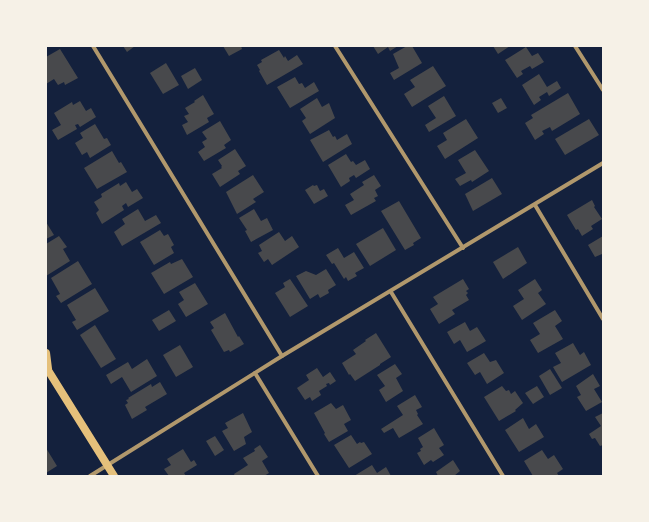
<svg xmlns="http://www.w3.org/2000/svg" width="649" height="522" font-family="'IBM Plex Sans',sans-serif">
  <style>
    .building { fill: #48494c }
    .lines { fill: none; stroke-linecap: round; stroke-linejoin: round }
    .minor { stroke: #b1986c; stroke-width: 4 }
    .secondary { stroke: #e5c07b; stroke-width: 8 }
  </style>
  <rect width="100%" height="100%" fill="#14213d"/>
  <g class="building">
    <polygon points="123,46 135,46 127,52"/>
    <polygon points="223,46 241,46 242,49 229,56"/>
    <polygon points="373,46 398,46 390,51 388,47 378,54"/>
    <polygon points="407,46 412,46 422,63 394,80 390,73 399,68 393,54"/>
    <polygon points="493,46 510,46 498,54"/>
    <polygon points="526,47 532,56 538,53 544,62 532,69 530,66 521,71 523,74 517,78 505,60"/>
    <polygon points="60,49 78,78 65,85 64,82 58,85 54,79 46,84 46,57"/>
    <polygon points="279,50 284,58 285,56 288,61 297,55 303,64 267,85 259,71 260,70 257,65 262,62 261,60"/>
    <polygon points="166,63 179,85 163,94 150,73"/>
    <polygon points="433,66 446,86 412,107 404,94 415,87 410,80"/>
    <polygon points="195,68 202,80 188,89 181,76"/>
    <polygon points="539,74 547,87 557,81 561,88 549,96 547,92 539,97 541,100 534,105 522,85"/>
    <polygon points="295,77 299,84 302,83 305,88 314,82 319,91 290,108 277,87"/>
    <polygon points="568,93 580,114 552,131 550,127 542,131 544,134 535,140 525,123 533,118 531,115"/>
    <polygon points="203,95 214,114 207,118 209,122 187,135 182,125 188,122 184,116 189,114 185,108 195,102 194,101"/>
    <polygon points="444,96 456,116 429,132 425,125 436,118 428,106"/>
    <polygon points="317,98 322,107 329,103 335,118 310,134 302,121 306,118 300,109"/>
    <polygon points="501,98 507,108 498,113 492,103"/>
    <polygon points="80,101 86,111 91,108 96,117 80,127 78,124 75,125 77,129 58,140 52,130 61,125 54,113 72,102 73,105"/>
    <polygon points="466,119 478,138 445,159 437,146 447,140 443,133"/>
    <polygon points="589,119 599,135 565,155 555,139"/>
    <polygon points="220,121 231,140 224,145 226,148 204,161 198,152 205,147 202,142 207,139 202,132"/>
    <polygon points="95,124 104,139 107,138 111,145 90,158 87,152 82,155 75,143 83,138 80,133"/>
    <polygon points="329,130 333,137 335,136 337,140 347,134 352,144 323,162 310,140"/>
    <polygon points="235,149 246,166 238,171 240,174 220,187 212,174 222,168 221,167 222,166 218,160"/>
    <polygon points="475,150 489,171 472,182 471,180 460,186 455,179 466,173 458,160"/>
    <polygon points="112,151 119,163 121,162 127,172 97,189 84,168"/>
    <polygon points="346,154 351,162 353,161 356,165 365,160 370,169 356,178 354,175 349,178 350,181 341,187 328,165"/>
    <polygon points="253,175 264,192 253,199 256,202 237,214 226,192"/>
    <polygon points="374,175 381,186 375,190 378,196 374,198 376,201 351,215 345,205 354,200 350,194 364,185 362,182"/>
    <polygon points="492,178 502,194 473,211 465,194"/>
    <polygon points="126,182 132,192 137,189 143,198 128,207 126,203 122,206 124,210 102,224 96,213 99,210 94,202 102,197 101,194 119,183 120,186"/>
    <polygon points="313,185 314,186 317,185 320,191 324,189 328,196 314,204 305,190"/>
    <polygon points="592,200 595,206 594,207 602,219 591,226 593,229 582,236 578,229 576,230 567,215"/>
    <polygon points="399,201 421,238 413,243 414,245 405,250 381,211"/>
    <polygon points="138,209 145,221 156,215 161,223 122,246 114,232 125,224 122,219"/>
    <polygon points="254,209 261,221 267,218 273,230 251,242 245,231 247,230 239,218"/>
    <polygon points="46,222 54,235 46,239"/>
    <polygon points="383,228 396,250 370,266 356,244"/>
    <polygon points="160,230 164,236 168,234 174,245 171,247 174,253 154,265 140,242"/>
    <polygon points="279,232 285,241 292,236 299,247 272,265 268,259 264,262 258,253 262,251 259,245"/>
    <polygon points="59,236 67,247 63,249 70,261 46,276 46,244"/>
    <polygon points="603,236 603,256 602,254 595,257 588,245"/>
    <polygon points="518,247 527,263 503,279 493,262"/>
    <polygon points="338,248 344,258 354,252 364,268 355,273 357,276 348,281 346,277 344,279 334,263 332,264 326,255"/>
    <polygon points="182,259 193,277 164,294 151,273 170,262 171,264"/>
    <polygon points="78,261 92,284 61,303 56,296 60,294 51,278"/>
    <polygon points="326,269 336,285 328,290 329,293 320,298 318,294 310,299 296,276 306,271 316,275"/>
    <polygon points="290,279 308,306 290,317 275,293 285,287 283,283"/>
    <polygon points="463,279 469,289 466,291 468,293 466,295 469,300 452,310 455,314 439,324 430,309 438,304 433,297"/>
    <polygon points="535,279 542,290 538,293 546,304 522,320 513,306 524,299 518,290"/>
    <polygon points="195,283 208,304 186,317 178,304 184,300 179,292"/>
    <polygon points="95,288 109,311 77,330 72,322 76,320 67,305"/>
    <polygon points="169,310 176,321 159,331 152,320"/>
    <polygon points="555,310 562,321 555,326 563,339 538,353 530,340 540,334 533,323"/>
    <polygon points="225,313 238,337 239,336 244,344 230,352 229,350 224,352 211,330 214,328 210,322"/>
    <polygon points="465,322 470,331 477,327 486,341 467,352 460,340 454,344 447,332"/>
    <polygon points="95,325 116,359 101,368 80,335"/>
    <polygon points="376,333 391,357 380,364 380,365 355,381 350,374 349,375 342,363 356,354 353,350 366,341 365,340"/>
    <polygon points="573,343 580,355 584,352 591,365 562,382 553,367 561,363 555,353"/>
    <polygon points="180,345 193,367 176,377 163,355"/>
    <polygon points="484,353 490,362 496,360 504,373 487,384 480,372 475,375 467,363"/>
    <polygon points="147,359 157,376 131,392 122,377 111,384 106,375 128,362 132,369"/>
    <polygon points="395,364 402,374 396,378 403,391 386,402 379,390 385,386 377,375"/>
    <polygon points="317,368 323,377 330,372 336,381 330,385 329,383 326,384 327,386 319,391 321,395 312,401 310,397 305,400 297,388 309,380 306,375"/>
    <polygon points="550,369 562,388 550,395 539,376"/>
    <polygon points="593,374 600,386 594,389 602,402 586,411 577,397 581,395 576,386"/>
    <polygon points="160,382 167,394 145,407 147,410 132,419 125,405 128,403 126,400 129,399 128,398 151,384 152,387"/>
    <polygon points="502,386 506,391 509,390 511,394 515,391 523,403 515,410 516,411 499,421 484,397"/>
    <polygon points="537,386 544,397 533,404 525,393"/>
    <polygon points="415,395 422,407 416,410 418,414 417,415 423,424 399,438 393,428 384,433 381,429 403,415 397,406"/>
    <polygon points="331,403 336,409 343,405 351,420 344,424 348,431 329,442 324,434 325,433 314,413"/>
    <polygon points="243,413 252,432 244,437 246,444 234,451 222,431 228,428 225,423"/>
    <polygon points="603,413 603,445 600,446 595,438 592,439 589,434 601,426 595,417"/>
    <polygon points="523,418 529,429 536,424 544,437 519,452 505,430"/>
    <polygon points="434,428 444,445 439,448 444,455 433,462 431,460 424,465 417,453 421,451 420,449 423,447 418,438"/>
    <polygon points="351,435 357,444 360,442 361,443 364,442 372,454 349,468 334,445"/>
    <polygon points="215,436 224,450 215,456 206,441"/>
    <polygon points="260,445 268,457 262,461 269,473 264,476 235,476 234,474 248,465 243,458 255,451 254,449"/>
    <polygon points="46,448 57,466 46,473"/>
    <polygon points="183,449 191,462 194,460 197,465 184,473 186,476 169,476 164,469 171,465 167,459"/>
    <polygon points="542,450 548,459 554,455 563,469 557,473 559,476 533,476 524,461"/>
    <polygon points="453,460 460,471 454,476 438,476 436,472"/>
    <polygon points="372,465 377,473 386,467 391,476 354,476"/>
  </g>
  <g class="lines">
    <g class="minor">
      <polyline points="93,46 282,356"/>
      <polyline points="335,46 463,248"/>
      <polyline points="575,46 603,90"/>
      <polyline points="535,205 603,319"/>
      <polyline points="391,292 503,476"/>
      <polyline points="255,373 318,476"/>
      <polyline points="90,476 282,356 603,163"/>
    </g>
    <g class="secondary">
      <polyline points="46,353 48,369"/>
      <polyline points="46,367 114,476"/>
    </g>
  </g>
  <rect width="649" height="522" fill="none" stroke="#f6f1e7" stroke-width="94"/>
</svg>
